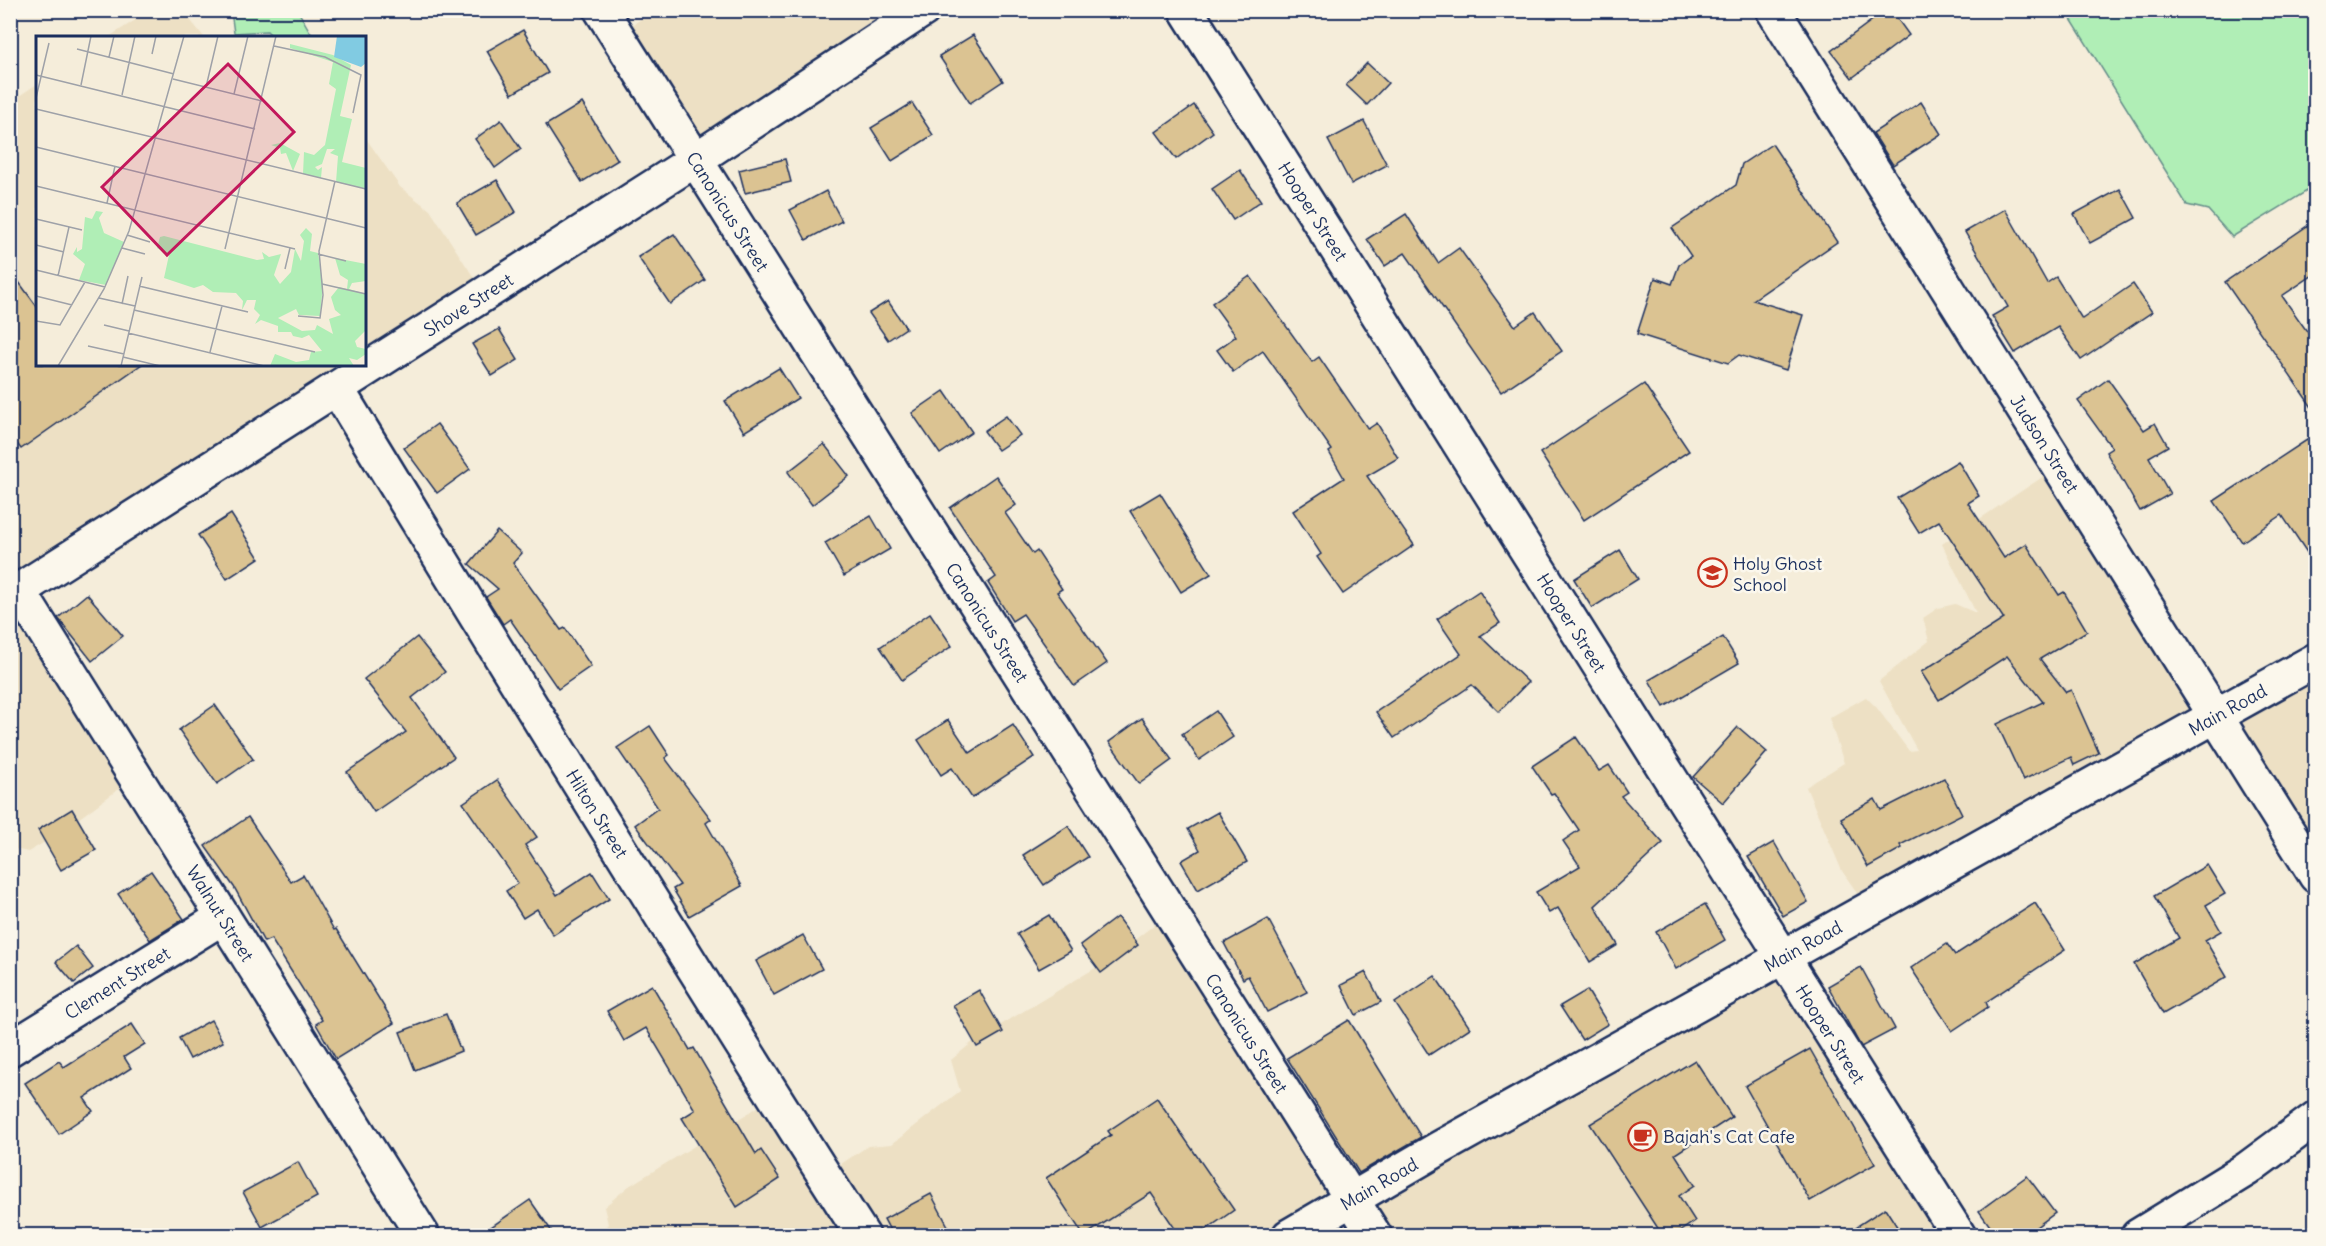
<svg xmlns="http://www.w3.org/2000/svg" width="2326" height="1246" font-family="Delius,sans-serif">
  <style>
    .built { fill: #ede0c4 }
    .green { fill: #b0eeb6; stroke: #668e8a; stroke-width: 1.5 }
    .building { fill: #dbc392; stroke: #1b2f5e; stroke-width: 1.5 }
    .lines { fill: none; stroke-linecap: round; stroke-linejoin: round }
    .minor-casing { stroke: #1b2f5e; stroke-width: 38 }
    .secondary-casing { stroke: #1b2f5e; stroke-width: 38 }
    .minor { stroke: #fbf7ec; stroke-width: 33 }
    .secondary { stroke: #fbf7ec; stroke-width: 33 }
    .labels { text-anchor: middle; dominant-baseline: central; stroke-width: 5; stroke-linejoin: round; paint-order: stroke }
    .street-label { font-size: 18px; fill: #1b2f5e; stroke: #fbf7ec }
    .poi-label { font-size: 18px; fill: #1b2f5e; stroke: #fbf7ec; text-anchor: start }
    .inset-road { fill: none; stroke: #9ea1a8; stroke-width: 1.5 }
    .view { fill: #c2185b; fill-opacity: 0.15; stroke: #c2185b; stroke-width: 3 }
    .inset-edge { fill: none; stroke: #1b2f5e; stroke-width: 3 }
  </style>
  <rect width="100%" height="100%" fill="#f5edda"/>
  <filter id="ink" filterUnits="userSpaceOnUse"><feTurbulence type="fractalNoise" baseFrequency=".0167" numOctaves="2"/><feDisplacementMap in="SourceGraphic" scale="12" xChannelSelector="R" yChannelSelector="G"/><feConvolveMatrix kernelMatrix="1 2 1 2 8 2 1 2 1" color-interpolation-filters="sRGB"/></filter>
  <g filter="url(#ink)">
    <g class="built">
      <polygon points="151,10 183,11 204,37 109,37"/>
      <polygon points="652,11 923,11 703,156 620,34"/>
      <polygon points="37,84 38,364 364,364 365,137 400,187 430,210 484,293 473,302 30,583 17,594 123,765 131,780 55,836 28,852 15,849 11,853 10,102"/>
      <polygon points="2053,470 2205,710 2315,658 2315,844 2298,852 2204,723 1867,907 1842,871 1806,787 1844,763 1829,718 1866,697 1877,708 1909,751 1917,750 1879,681 1929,641 1923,618 1938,608 1955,604 1976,613 1942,544"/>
      <polygon points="1167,915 1338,1188 1775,962 1949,1236 596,1236 608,1224 604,1207 629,1186 768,1101 823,1176 868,1146 892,1144 960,1091 951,1060 974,1041 1107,961"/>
    </g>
    <g class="green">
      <polygon points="231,11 298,11 313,37 273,37 267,31 234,33"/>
      <polygon points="2066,11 2315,11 2315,186 2232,237 2208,210 2187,205"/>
    </g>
    <g class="building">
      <polygon points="1886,10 1891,10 1909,35 1852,78 1831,51"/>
      <polygon points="523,30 548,73 512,94 487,51"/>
      <polygon points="973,35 1003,81 970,103 939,56"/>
      <polygon points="1367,63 1388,83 1367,105 1346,85"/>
      <polygon points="1921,102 1941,134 1893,165 1873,133"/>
      <polygon points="582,103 618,160 582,182 546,125"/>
      <polygon points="912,103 933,135 892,161 871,128"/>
      <polygon points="1194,105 1213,132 1176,159 1156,132"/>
      <polygon points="501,120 521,149 495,168 475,139"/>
      <polygon points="1364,121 1387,165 1351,184 1328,140"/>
      <polygon points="1772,144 1837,242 1753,300 1803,315 1786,370 1739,355 1728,363 1637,334 1655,278 1672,284 1679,265 1691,256 1672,228 1736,185 1742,164"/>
      <polygon points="785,159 791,182 745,193 739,170"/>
      <polygon points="1240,170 1261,201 1233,220 1212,189"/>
      <polygon points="497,180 516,212 476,235 457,203"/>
      <polygon points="2120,189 2136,218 2090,243 2074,214"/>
      <polygon points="826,191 842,221 806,240 790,210"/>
      <polygon points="2005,209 2047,283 2056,277 2082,319 2133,284 2152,312 2081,360 2058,327 2015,353 1992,316 2008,307 1965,232"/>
      <polygon points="1406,214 1438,263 1459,248 1515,326 1535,312 1562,351 1501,392 1405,253 1385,266 1367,239"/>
      <polygon points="2316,220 2316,273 2282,296 2316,344 2316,413 2225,282"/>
      <polygon points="674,234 705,280 670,304 638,257"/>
      <polygon points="10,270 38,308 38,364 142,364 21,449 10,434"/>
      <polygon points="1250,276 1312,362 1319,357 1368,429 1377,423 1398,458 1367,476 1414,545 1343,594 1317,557 1321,554 1293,511 1344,478 1329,452 1332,450 1263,351 1233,372 1217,350 1236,336 1212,303"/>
      <polygon points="888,301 906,328 888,340 869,313"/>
      <polygon points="499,329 518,360 492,376 472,344"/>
      <polygon points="779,368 798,398 744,432 725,401"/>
      <polygon points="2108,379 2144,430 2155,423 2168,446 2149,457 2170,494 2140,511 2106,452 2112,448 2078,401"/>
      <polygon points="1644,384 1689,451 1584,520 1540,453"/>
      <polygon points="944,391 972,432 940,454 912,413"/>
      <polygon points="1006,416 1020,435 998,450 984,431"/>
      <polygon points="437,424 470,469 437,493 404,448"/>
      <polygon points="2316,434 2316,566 2282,515 2242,542 2214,501"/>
      <polygon points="824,444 849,476 812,505 788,472"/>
      <polygon points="1958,461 1979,496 1968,503 2004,558 2026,544 2059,595 2064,592 2087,631 2040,659 2066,692 2071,690 2099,753 2074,765 2071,757 2023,780 1997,724 2043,702 2007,656 1939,700 1921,672 2004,619 1939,521 1919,533 1897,498"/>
      <polygon points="996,476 1016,505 1005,513 1033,554 1037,551 1062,589 1057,592 1107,663 1074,686 1023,614 1012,621 988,583 996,577 950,508"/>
      <polygon points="1160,493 1211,574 1181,592 1130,511"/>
      <polygon points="231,514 259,558 227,579 198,535"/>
      <polygon points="871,516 890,549 844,576 825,543"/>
      <polygon points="497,531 522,553 513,563 561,630 565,628 591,666 558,689 510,619 503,624 486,597 498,589 469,564"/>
      <polygon points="1620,550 1638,579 1592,608 1574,579"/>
      <polygon points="1479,591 1500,623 1480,636 1528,682 1499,712 1472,685 1394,738 1376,712 1461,654 1437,619"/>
      <polygon points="87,594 123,636 92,661 58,618"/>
      <polygon points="930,613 952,646 902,680 880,647"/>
      <polygon points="417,637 445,672 412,698 454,757 374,812 347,772 406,732 364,679"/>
      <polygon points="1723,637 1739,663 1664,707 1649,680"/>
      <polygon points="215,705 253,759 217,784 179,730"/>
      <polygon points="1216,711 1233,737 1199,760 1182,734"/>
      <polygon points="1142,718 1172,760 1139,784 1109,742"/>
      <polygon points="948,720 970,753 1013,725 1034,757 972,798 952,768 941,775 918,740"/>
      <polygon points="650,726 669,755 665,758 711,819 706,823 742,886 689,916 673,889 680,885 635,825 658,808 617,748"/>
      <polygon points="1738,727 1767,752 1723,803 1693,777"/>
      <polygon points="1576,737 1599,771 1609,765 1627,792 1621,796 1663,843 1595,906 1618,945 1590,962 1558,908 1549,913 1536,892 1580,866 1563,841 1579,830 1554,793 1551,794 1532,766"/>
      <polygon points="1944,778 1962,814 1900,845 1902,848 1868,867 1841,818 1875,799 1881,810"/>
      <polygon points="497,780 537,837 525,845 557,895 592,872 609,899 553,935 537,909 523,918 506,891 518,883 463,803"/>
      <polygon points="72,809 96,850 61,870 38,830"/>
      <polygon points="1218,812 1247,862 1198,890 1181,861 1200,850 1188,829"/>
      <polygon points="248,817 291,882 303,875 334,930 336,929 394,1023 336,1059 316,1024 322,1020 271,939 264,942 234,887 205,846"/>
      <polygon points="1068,826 1088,857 1044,885 1023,855"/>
      <polygon points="1774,842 1808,902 1783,916 1748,857"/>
      <polygon points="2207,865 2225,894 2206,905 2221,931 2205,940 2227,977 2163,1014 2134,964 2179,938 2154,896"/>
      <polygon points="151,871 184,919 150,940 118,894"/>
      <polygon points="2035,903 2065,950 1986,1002 1988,1007 1952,1031 1911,968 1947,944 1955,955"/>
      <polygon points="1705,904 1725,940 1676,969 1656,932"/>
      <polygon points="1049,915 1071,951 1039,969 1017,934"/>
      <polygon points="1117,917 1138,945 1101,973 1080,945"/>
      <polygon points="1268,919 1307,992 1267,1012 1248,976 1243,979 1224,943"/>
      <polygon points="803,935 822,969 774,995 756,961"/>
      <polygon points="76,946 93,968 74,983 56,962"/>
      <polygon points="1861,967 1895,1029 1861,1047 1828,986"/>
      <polygon points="1366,972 1381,1002 1356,1015 1341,985"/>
      <polygon points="1435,976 1470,1028 1429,1055 1395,1003"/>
      <polygon points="652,985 690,1050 694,1048 756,1154 761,1150 780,1179 737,1207 682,1118 695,1110 646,1028 624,1041 607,1011"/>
      <polygon points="979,990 1003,1032 977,1047 953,1005"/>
      <polygon points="1587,990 1608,1024 1582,1040 1560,1006"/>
      <polygon points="446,1014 461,1051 415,1070 400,1032"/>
      <polygon points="211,1020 223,1042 190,1059 179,1038"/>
      <polygon points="1349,1020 1421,1137 1359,1173 1287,1058"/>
      <polygon points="132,1024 145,1044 124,1057 131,1068 84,1098 93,1111 59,1134 25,1083 59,1061 64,1067"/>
      <polygon points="1810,1049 1875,1164 1810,1201 1745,1086"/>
      <polygon points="1695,1060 1732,1117 1675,1154 1695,1185 1679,1196 1695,1221 1673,1236 1663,1236 1590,1124"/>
      <polygon points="1157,1098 1234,1210 1197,1236 1180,1236 1151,1193 1084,1236 1046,1178 1111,1135 1108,1131"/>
      <polygon points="298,1162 317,1197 262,1227 243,1192"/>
      <polygon points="2027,1176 2055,1213 2024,1236 1997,1236 1979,1211"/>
      <polygon points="931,1194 949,1228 934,1236 893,1236 884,1219"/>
      <polygon points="530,1200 555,1236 478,1236"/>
      <polygon points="1885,1208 1903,1236 1842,1236"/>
    </g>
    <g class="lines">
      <defs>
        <g id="minor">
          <path id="s1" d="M601,10L1375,1236"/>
          <path id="s2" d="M1186,10C1445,418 1699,828 1959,1236"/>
          <path id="s3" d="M1773,10L2316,876"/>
          <path id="s4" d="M337,389C510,673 684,956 863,1236"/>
          <path id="s5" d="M19,591L423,1236"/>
          <path id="s6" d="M10,596L695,160L923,10"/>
          <path id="s7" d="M10,1049L223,917"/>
          <polyline points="2138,1236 2247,1169 2316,1118"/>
        </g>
        <g id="secondary">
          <path id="s8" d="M1289,1236L1438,1149L2316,660"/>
        </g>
      </defs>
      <use href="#minor" class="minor-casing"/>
      <use href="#secondary" class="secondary-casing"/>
      <use href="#minor" class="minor"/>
      <use href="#secondary" class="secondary"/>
    </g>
  </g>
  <defs>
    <symbol id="school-ring" viewBox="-11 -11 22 22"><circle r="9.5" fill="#fbf7ec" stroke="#c8321e" stroke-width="1.5"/><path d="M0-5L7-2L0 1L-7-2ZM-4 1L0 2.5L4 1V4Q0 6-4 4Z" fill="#c8321e"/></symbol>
    <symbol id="cafe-ring" viewBox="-11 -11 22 22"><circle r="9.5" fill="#fbf7ec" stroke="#c8321e" stroke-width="1.5"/><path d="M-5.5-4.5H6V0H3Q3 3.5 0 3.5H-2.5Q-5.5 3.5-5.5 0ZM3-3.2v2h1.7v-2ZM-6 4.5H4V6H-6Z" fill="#c8321e"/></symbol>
  </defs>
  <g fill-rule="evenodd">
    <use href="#school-ring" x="1696" y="556" width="33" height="33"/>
    <use href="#cafe-ring" x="1626" y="1120" width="33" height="33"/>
  </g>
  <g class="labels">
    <g class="street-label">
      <text stroke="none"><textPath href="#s2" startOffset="238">Hooper Street</textPath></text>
      <text stroke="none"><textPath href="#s1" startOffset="238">Canonicus Street</textPath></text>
      <text stroke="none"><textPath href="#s6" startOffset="543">Shove Street</textPath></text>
      <text stroke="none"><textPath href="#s3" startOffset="512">Judson Street</textPath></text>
      <text stroke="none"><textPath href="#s1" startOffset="724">Canonicus Street</textPath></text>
      <text stroke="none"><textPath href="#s2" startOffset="724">Hooper Street</textPath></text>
      <text stroke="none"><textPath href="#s8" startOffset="1076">Main Road</textPath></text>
      <text stroke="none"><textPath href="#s4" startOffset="498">Hilton Street</textPath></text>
      <text stroke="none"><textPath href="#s5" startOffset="380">Walnut Street</textPath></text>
      <text stroke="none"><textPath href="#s8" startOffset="590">Main Road</textPath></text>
      <text stroke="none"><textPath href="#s7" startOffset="126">Clement Street</textPath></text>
      <text stroke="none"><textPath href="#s1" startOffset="1210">Canonicus Street</textPath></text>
      <text stroke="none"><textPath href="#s2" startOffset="1210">Hooper Street</textPath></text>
      <text stroke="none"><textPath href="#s8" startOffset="104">Main Road</textPath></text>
    </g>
    <g class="poi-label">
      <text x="1733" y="563">Holy Ghost<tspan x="1733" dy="21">School</tspan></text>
      <text x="1663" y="1136">Bajah's Cat Cafe</text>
    </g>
  </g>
  <g transform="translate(36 36)">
    <rect width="330" height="330" fill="#f5edda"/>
    <path d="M254,8L297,19L315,29L304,80L316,83L306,126L330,132V153L300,146L302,120L294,117L299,113H291L286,128L279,131L282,134L286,131L285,142L267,138L268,116L278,119L289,109L300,53L293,48L297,26L254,12ZM244,107L264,118L257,135L250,117L245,118L244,112L235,109ZM60,175L67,176L63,182L68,197L88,206L70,249L43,244L49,228L37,218L41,211V216L46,213L49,181L56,183ZM270,192L276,198L274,215L282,217L287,248L284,280L263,279L260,273L242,282L266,295L279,294L281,289L297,298L293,283L305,279L299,274L295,261L303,251L311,253L312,244L304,239L299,222L330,228V245L316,247L313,253L330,258V294L319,305L321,311L330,313V318L321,324L313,322L318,330H234L239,318L260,326L273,324L275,316L286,315L273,299L266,302L257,300L255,296H242V290L225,284L219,288L224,279L218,273L220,264H211L206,274L207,265L200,257L177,256L167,249L158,252L128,242L133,219L121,212L124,201L128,200L221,224L228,223L226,216L233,221L245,218L238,239L244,248L255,236L259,213L265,225L268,205L264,199Z" fill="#b0eeb6"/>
    <path d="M301,0H330V27L325,31L298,21Z" fill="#81cbe2"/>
    <path class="inset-road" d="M238,10L289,21L325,39L317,77M41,13L138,38M116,18L120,0M73,21L78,0M0,39L219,93M137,43L226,65M45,49L55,0M170,51L182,0M198,58L212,0M86,59L99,0M0,62L13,7M0,73L330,153M0,111L330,192M0,150L259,213M71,167L79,130M0,183L46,194M91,199L114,206M0,209L28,216M86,212L109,218M189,213L240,0M282,218L310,225M249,233L254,212M0,234L69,251M22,240L33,191M286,248L330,258M103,250L212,276M0,260L36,269M63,262L99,270M86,268L92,240M98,274L279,316M262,280L284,282L287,259L283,215L299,145M0,285L24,289L49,246M68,289L93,295M92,297L228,330M52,310L88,318M174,316L186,270M87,321L124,330M22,330L68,253L93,195L148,0M85,330L106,241"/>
    <path class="view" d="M192,28L258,96L131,219L66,151Z"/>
    <rect width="330" height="330" class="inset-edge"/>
  </g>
  <rect width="2326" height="1246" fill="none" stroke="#fbf7ec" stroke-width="36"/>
  <rect x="18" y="18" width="2290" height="1210" fill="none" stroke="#1b2f5e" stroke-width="2" filter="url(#ink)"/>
</svg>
